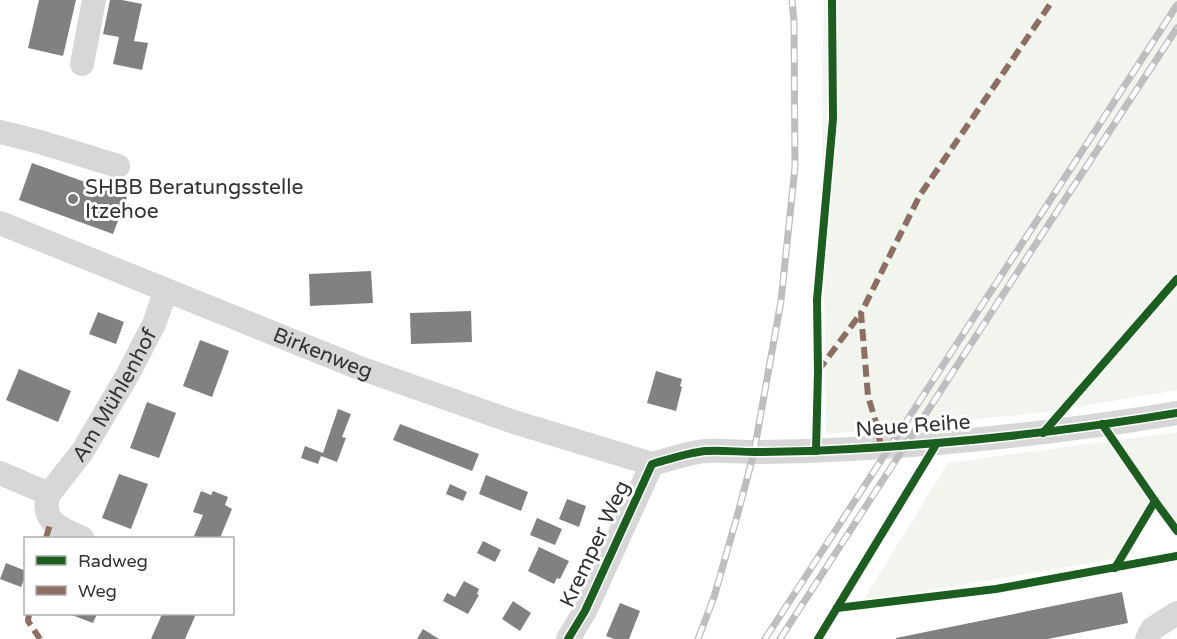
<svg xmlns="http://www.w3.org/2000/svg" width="1177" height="639" font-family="'Varela Round',sans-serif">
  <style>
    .green { fill: #f1f5ed }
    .building { fill: #818181 }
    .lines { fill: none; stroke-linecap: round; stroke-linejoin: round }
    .minor { stroke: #d7d7d7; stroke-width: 24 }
    .rail-casing { stroke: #bebebe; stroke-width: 7 }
    .rail { stroke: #fff; stroke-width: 4.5; stroke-dasharray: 14; stroke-linecap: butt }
    .quiet { stroke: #8d6e63; stroke-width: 6; stroke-dasharray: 12 6; stroke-linecap: butt }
    .cycleway-casing { stroke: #fff; stroke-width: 11 }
    .cycleway { stroke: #1b5e20; stroke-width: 8 }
    .poi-dot { fill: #7a7a7a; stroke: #fff; stroke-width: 2 }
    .labels { text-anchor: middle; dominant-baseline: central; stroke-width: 6; stroke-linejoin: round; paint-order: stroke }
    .poi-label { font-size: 21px; fill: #333; stroke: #fff; text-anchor: start }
    .street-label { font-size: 21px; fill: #333; stroke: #fff }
  </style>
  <rect width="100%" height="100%" fill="#fff"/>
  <g class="green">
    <polygon points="824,0 1177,0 1177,390 1048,412 826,434 822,89"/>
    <polygon points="1177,432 1177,524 1154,496 1115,559 862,602 948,463"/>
  </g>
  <g class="building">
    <polygon points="39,0 76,0 63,56 28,48"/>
    <polygon points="110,0 122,0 142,4 134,41 148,43 142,70 113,64 119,37 103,34"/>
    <polygon points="32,163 127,197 113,234 19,200"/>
    <polygon points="371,271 373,303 310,306 309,274"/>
    <polygon points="471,311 472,342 411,344 410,313"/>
    <polygon points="98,312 124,322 116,344 89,334"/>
    <polygon points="200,340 229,351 212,397 183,386"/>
    <polygon points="19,369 71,391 58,422 6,400"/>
    <polygon points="656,371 682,379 680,386 682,387 676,411 647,403"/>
    <polygon points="147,402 176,413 159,458 130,448"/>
    <polygon points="338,409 351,414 342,437 346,438 337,462 321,456 318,464 301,458 305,446 323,453"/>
    <polygon points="400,424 479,454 472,471 393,440"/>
    <polygon points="119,474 148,484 131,529 102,518"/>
    <polygon points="486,475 528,492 521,511 479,494"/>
    <polygon points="450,484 467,492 463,501 446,494"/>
    <polygon points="201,491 211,495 213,491 228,497 225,505 232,509 220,538 200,538 194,536 203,515 193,512"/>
    <polygon points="567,499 586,506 579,527 559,519"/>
    <polygon points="537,518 562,529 555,545 530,535"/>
    <polygon points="483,541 501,550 495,562 477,553"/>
    <polygon points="539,547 569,561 560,579 557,578 554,584 528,571"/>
    <polygon points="6,563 26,571 26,575 21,587 0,579"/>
    <polygon points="464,581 479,589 477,594 479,595 468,614 443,601 447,593 455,597"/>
    <polygon points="1122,592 1128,623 1048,639 896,639 896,638"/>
    <polygon points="513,601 531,613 520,631 502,619"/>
    <polygon points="620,603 640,611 629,639 614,639 606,636"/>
    <polygon points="69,614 97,614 93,623"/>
    <polygon points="162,614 196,614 185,639 151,639"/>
    <polygon points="423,629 439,639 417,639"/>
  </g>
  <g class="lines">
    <g class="minor">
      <polyline points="82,64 94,0"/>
      <polyline points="0,132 40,142 118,166"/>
      <path id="s1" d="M0,223L357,367L514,422L652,464"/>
      <path d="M652,464C670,459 687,453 705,451C722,450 739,452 755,452C787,452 819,451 851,449C960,443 1069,431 1177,413"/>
      <polyline points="0,473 49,494"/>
      <path id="s2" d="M82,538C62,529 39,521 49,494L82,452L127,376L154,324L166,290"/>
      <polyline points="568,639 585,611 652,464"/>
      <polyline points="1147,639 1152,629 1177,613"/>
    </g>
    <defs>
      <g id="rail">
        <polyline points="698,639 714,597 738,513 754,452 781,301 795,167 794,21 792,0"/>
        <polyline points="765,639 1177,5"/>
        <polyline points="780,639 1026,259 1177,28"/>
      </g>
    </defs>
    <use href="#rail" class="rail-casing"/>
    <use href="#rail" class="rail"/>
    <g class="quiet">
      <polyline points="818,371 861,313"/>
      <polyline points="881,447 877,426 868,396 861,313 920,195 1053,0"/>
      <polyline points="46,538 51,521"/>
      <polyline points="29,614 28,621 40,639"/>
    </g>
    <defs>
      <g id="cycleway">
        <polyline points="1102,424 1155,501 1177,531"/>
        <polyline points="1043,433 1177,279"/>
        <polyline points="816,451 818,371 817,300 833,119 832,0"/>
        <polyline points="1115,568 1155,501"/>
        <polyline points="837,608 996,589 1177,556"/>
        <path d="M568,639L585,611L652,464C670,459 687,453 705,451C722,450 739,452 755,452C787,452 819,451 851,449C960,443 1069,431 1177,413"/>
        <polyline points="818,639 937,443"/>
      </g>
    </defs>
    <use href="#cycleway" class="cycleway-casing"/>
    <use href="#cycleway" class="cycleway"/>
  </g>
  <circle class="poi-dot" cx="73" cy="199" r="6"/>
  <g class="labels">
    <g class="poi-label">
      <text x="85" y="187">SHBB Beratungsstelle<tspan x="85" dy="24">Itzehoe</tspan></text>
    </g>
    <g class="street-label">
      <text stroke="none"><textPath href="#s1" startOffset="348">Birkenweg</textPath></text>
      <text stroke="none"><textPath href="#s2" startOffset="182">Am Mühlenhof</textPath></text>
      <text transform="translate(913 426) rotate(-4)">Neue Reihe</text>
      <text transform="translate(595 544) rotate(-65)">Kremper Weg</text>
    </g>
  </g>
  <rect x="24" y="537" width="210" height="78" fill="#ffffff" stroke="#adadad" stroke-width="1.5"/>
  <rect x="36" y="556" width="30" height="9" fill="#1b5e20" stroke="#adadad" stroke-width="1.5"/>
  <text x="78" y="567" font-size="18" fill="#333333">Radweg</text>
  <rect x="36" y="586" width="30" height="9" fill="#8d6e63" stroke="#adadad" stroke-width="1.5"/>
  <text x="78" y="597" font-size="18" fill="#333333">Weg</text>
</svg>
